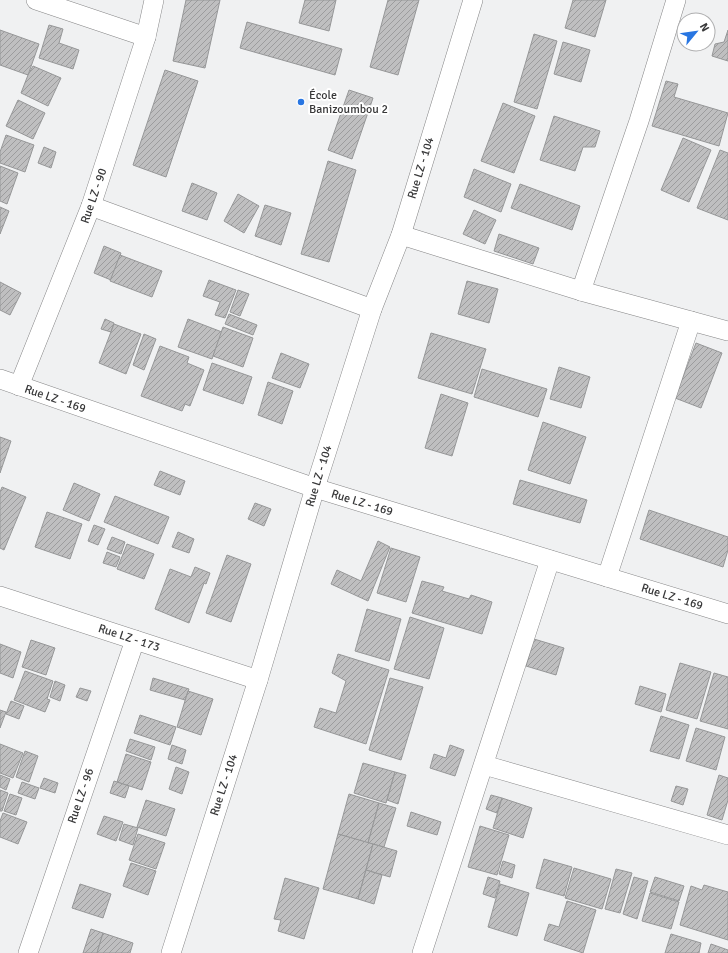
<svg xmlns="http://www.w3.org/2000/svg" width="728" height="953" font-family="Signika,sans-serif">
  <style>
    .building { fill: url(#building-hatch); stroke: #969798 }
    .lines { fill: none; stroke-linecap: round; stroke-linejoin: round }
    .minor-casing { stroke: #868687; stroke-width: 20 }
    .minor { stroke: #fff; stroke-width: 19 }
    .poi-dot { fill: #2876e2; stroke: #fff; stroke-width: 1.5 }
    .labels { text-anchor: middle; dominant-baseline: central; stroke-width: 4; stroke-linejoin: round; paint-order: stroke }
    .poi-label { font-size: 12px; fill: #383839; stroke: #fff; text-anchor: start }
    .street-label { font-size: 12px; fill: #383839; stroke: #fff }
  </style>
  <defs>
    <pattern id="building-hatch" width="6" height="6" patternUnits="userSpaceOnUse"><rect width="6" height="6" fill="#bfbfc0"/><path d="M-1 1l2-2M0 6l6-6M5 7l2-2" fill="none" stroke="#9c9c9d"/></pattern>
  </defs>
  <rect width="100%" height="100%" fill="#f0f1f2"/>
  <g class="building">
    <polygon points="186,0 220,0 205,68 173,61"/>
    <polygon points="305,0 336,0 329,31 299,23"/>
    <polygon points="388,0 419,0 398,75 370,67"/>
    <polygon points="573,0 606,0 595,37 565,28"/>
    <polygon points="247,22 342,49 335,75 240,48"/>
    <polygon points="49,25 63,29 59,43 79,50 73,69 39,58"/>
    <polygon points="0,30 39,44 28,75 0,65"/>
    <polygon points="728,30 728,61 712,56 715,44 724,42"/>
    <polygon points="534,34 557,41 537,109 514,102"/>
    <polygon points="563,42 590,50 581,82 554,74"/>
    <polygon points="33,66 61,78 48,106 21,93 28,75"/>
    <polygon points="165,70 198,81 166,177 133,165"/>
    <polygon points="666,81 678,84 674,97 728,113 719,146 652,126"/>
    <polygon points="349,90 373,98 352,159 328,150"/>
    <polygon points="18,100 45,113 33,139 6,126"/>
    <polygon points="503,103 535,116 514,173 481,161"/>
    <polygon points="554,116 600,131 595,147 583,147 575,171 540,160"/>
    <polygon points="6,135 34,145 25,172 0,163 0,152"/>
    <polygon points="683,138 711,150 689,202 661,190"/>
    <polygon points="44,147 56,152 51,168 38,163"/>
    <polygon points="720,150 728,153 728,220 697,208"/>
    <polygon points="328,161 356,170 329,262 301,254"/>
    <polygon points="0,166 18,173 7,204 0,201"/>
    <polygon points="474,169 511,184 501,212 464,197"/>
    <polygon points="192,183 217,193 207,220 182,211"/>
    <polygon points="520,184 580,206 572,230 511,208"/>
    <polygon points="238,194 259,206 244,233 224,221"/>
    <polygon points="265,205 291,213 281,245 255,236"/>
    <polygon points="0,207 9,211 0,234"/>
    <polygon points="474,210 496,220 485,244 463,234"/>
    <polygon points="499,234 539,248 533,264 494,251"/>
    <polygon points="104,246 121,253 111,280 94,273"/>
    <polygon points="120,255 162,271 152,297 110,281"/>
    <polygon points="209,280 236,290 225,318 215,315 220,302 203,296"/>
    <polygon points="467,281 498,289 489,323 458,314"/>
    <polygon points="0,282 21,293 10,315 0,310"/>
    <polygon points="238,290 249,294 240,316 230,312"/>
    <polygon points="229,314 257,325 253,335 225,324"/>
    <polygon points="105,319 114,323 111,332 101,329"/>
    <polygon points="188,319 222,332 212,359 178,347"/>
    <polygon points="114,324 141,334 126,374 99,363"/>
    <polygon points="223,327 253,338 243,367 213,356"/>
    <polygon points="431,333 486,349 472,394 418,378"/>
    <polygon points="144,334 156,339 144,370 133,365"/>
    <polygon points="696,343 722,353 701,408 675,398"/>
    <polygon points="160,346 189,357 187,363 204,370 190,406 185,404 182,411 141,396"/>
    <polygon points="281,353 309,364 300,388 272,378"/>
    <polygon points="212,363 252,377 243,404 203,390"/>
    <polygon points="559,367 590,377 581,408 550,399"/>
    <polygon points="482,369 547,389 538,417 474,397"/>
    <polygon points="268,382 293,391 282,424 258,415"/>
    <polygon points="441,394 468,403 452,456 425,448"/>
    <polygon points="543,422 586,437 570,484 528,470"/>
    <polygon points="0,437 11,441 0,473"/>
    <polygon points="160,471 185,481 180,495 154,485"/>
    <polygon points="520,480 587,500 580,523 513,504"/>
    <polygon points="74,483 100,494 89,521 63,510"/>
    <polygon points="2,487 26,497 4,550 0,548 0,492"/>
    <polygon points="115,496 169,517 158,544 104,522"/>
    <polygon points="255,503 271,509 264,526 248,519"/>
    <polygon points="649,510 728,537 728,550 723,567 640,539"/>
    <polygon points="47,512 82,524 70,559 35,547"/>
    <polygon points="94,525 105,529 98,545 88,541"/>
    <polygon points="178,532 194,539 189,553 172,547"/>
    <polygon points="112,537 125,542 121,554 107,549"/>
    <polygon points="378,541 390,547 368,601 331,584 337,570 361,581"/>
    <polygon points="127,544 154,554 144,579 117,569"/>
    <polygon points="391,548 420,557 406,602 377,593"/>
    <polygon points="107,552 120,557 116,567 103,563"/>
    <polygon points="227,555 251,564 231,622 206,613"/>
    <polygon points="195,567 210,573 206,584 204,583 189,623 155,609 170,569 191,577"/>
    <polygon points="422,581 444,587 442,591 469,599 471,595 492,602 482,634 412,613"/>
    <polygon points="367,609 401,619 389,661 355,651"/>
    <polygon points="410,617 444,628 429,679 394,669"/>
    <polygon points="534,639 564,648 556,675 526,666"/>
    <polygon points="31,640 55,648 46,675 22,667"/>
    <polygon points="0,644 21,652 13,678 0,673"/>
    <polygon points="338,654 389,670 366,744 314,727 320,708 336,713 346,681 332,673"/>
    <polygon points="680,663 711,672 697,719 666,710"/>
    <polygon points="25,671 53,681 47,699 50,700 45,712 14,700"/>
    <polygon points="714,673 728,677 728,729 700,721"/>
    <polygon points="153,678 189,689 185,700 150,690"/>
    <polygon points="390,678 423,687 401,760 369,750"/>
    <polygon points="55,681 65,685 60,701 50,697"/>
    <polygon points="640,686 666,694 661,712 635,704"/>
    <polygon points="80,688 91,691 87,701 76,697"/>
    <polygon points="188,691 213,699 201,735 177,727"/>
    <polygon points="11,701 24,706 19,719 6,714"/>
    <polygon points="0,710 6,712 0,728"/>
    <polygon points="140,715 176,727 170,745 134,733"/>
    <polygon points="661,716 689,725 679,759 650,751"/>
    <polygon points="696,728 725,737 716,770 686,761"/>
    <polygon points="130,739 155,747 151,760 126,751"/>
    <polygon points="0,744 23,753 13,778 0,773"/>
    <polygon points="172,745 186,750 182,764 168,759"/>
    <polygon points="450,745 464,750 455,776 430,768 434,754 446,758"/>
    <polygon points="25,751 38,756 29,782 16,777"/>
    <polygon points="126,754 151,762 142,790 117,782"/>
    <polygon points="363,763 395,772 386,803 354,793"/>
    <polygon points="176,767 189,772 182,794 169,789"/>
    <polygon points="395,772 406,775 398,804 387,800"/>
    <polygon points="0,775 10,779 6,790 0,787"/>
    <polygon points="719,775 728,778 728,800 722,820 707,815"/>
    <polygon points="44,778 58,783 55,793 40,788"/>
    <polygon points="114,781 129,786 125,798 110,793"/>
    <polygon points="22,782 39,788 35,799 18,793"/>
    <polygon points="676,786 688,789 683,805 671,801"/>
    <polygon points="0,790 8,793 2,811 0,811"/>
    <polygon points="10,794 22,798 16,815 4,811"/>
    <polygon points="349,794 379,803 368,843 338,834"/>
    <polygon points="491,795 502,798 497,813 486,809"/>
    <polygon points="502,798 532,808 523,838 493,828"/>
    <polygon points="146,800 175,809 166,836 137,827"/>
    <polygon points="379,803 396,808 384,847 368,843"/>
    <polygon points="411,812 441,822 437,835 407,826"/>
    <polygon points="3,813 27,822 18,844 0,837 0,821"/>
    <polygon points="104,816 123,822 116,841 97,834"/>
    <polygon points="124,824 138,828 133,845 119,840"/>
    <polygon points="480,826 509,835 497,875 468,867"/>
    <polygon points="138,834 165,843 156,869 129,860"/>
    <polygon points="338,834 373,844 358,899 323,889"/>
    <polygon points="373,844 397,851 390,877 366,870"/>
    <polygon points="544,859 572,867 564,896 536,888"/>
    <polygon points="503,861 515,865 512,878 499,874"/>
    <polygon points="131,863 156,871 148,895 123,886"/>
    <polygon points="574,868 611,879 602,909 565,898"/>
    <polygon points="616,869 632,873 620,913 605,909"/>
    <polygon points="366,870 382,875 374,904 358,899"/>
    <polygon points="488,877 500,881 495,898 483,894"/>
    <polygon points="634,877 648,881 637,919 623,914"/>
    <polygon points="655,877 684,886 679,901 650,892"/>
    <polygon points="285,878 319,888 304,939 278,931 281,920 274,919"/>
    <polygon points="80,884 111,894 103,918 72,908"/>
    <polygon points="500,884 529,893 517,936 488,927"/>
    <polygon points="704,885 728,892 728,940 680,925 691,886 702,890"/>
    <polygon points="650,893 679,902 671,929 642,921"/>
    <polygon points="567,901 596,910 583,953 544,940 549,924 559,927"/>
    <polygon points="91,929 103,933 97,953 83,953"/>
    <polygon points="103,933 133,943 130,953 97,953"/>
    <polygon points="671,934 701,943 699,953 665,953"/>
    <polygon points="711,944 728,950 728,953 708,953"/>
  </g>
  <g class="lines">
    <defs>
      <g id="minor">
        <polyline points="36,0 146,37"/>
        <polyline points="91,206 372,309"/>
        <polyline points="401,235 581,291 728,331"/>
        <polyline points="581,291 639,121 676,0"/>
        <polyline points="0,379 315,488 728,614"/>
        <polyline points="19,386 91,206 146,37 154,0"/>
        <polyline points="607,577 691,321"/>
        <polyline points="0,596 258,680"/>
        <polyline points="484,765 728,835"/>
        <polyline points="28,953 135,640"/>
        <polyline points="171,953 258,680 315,488 372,309 401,235 473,0"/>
        <polyline points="422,953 550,560"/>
      </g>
    </defs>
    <use href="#minor" class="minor-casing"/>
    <use href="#minor" class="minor"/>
  </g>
  <circle class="poi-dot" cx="301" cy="102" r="4"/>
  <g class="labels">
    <g class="poi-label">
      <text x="309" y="95">École<tspan x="309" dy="14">Banizoumbou 2</tspan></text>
    </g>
    <g class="street-label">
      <text transform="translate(421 168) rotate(-73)">Rue LZ - 104</text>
      <text transform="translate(94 196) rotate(-71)">Rue LZ - 90</text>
      <text transform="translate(55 399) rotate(19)">Rue LZ - 169</text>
      <text transform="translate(319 476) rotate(-73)">Rue LZ - 104</text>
      <text transform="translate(362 503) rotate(17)">Rue LZ - 169</text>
      <text transform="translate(672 597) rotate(17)">Rue LZ - 169</text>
      <text transform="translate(129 638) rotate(18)">Rue LZ - 173</text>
      <text transform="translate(224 785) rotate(-72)">Rue LZ - 104</text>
      <text transform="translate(81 796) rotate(-71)">Rue LZ - 96</text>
    </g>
  </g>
  <g transform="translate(696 32) rotate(61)"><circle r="19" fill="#ffffff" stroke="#afafb0"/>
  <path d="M0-3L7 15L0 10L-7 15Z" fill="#2876e2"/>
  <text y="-6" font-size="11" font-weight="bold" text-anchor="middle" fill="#383839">N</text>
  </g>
</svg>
